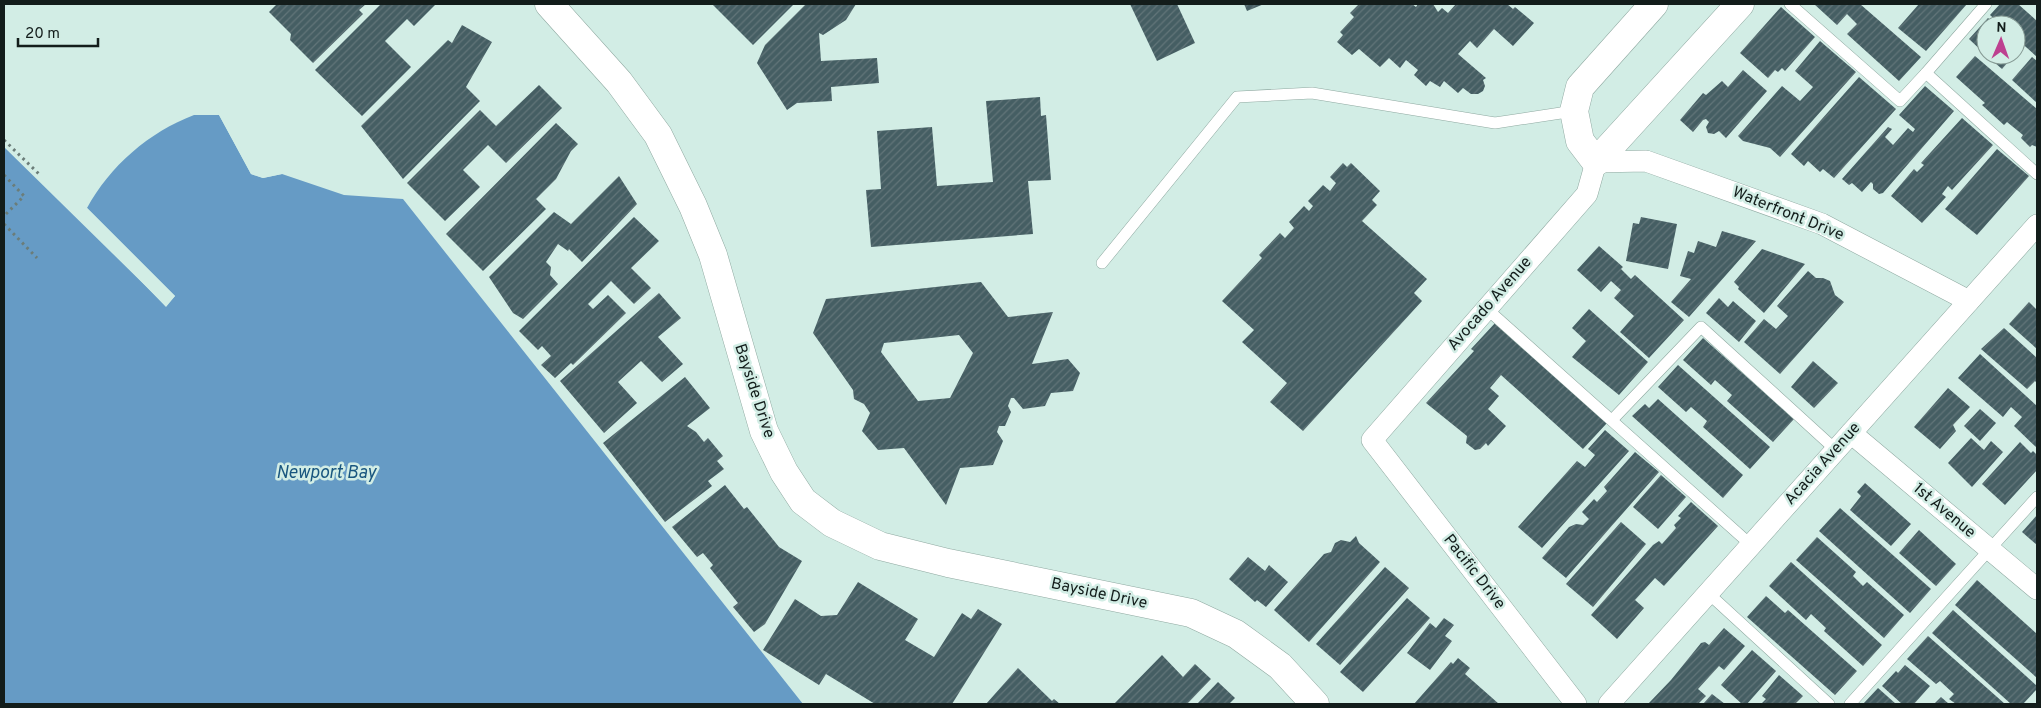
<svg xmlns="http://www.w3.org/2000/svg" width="2041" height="708" font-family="Overpass,sans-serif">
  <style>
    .water { fill: #669bc5 }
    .pier { fill: #d2ede5 }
    .building { fill: url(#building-hatch); fill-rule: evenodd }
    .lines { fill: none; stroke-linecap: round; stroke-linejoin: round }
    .lane-casing { stroke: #8fa9a1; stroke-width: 12 }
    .street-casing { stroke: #8fa9a1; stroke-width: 22 }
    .secondary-casing { stroke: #8fa9a1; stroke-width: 29 }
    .path { stroke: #6b7d79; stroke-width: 3; stroke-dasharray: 2.5 4; stroke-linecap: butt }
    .lane { stroke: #fff; stroke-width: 11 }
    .street { stroke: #fff; stroke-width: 21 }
    .secondary { stroke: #fff; stroke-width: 28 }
    .labels { text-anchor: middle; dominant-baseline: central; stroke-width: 5; stroke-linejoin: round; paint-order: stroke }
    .street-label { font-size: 16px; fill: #131d1b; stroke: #d2ede5 }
    .water-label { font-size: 18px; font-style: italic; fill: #19567f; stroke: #d2ede5 }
  </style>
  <defs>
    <pattern id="building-hatch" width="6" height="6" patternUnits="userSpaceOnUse" patternTransform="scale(1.25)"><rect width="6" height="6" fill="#455e63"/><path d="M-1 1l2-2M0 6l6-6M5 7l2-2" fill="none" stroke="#627579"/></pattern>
  </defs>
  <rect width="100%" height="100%" fill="#d2ede5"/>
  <path class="water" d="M194,115H219L251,174L263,178L282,174L344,195L403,199L803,704H4V147L166,306L175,296L87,208C110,166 149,132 194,115Z"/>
  <g class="pier">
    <polygon points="218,113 222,114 253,172 263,176 281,172 282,174 263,178 251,174"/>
    <polygon points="85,206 175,296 166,307 78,216 165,303 171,296 85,210"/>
  </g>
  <g class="building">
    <polygon points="277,4 366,4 359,10 363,14 313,63 290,40 291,34 269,12"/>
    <polygon points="381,4 436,4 414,26 407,19 385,41 411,67 362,116 315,70"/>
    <polygon points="712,4 794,4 753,45"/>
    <polygon points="806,4 856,4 846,20 823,35 819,33 821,61 877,58 879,83 831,87 832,101 797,103 787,110 757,63 765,45"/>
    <polygon points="1130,4 1177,4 1195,43 1157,61"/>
    <polygon points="1244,4 1264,4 1247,11"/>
    <polygon points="1359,4 1412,4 1416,7 1418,4 1433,4 1438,12 1442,8 1448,13 1456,4 1507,4 1513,9 1515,7 1534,23 1513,46 1494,29 1477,48 1470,41 1458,54 1486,78 1483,80 1485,86 1483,91 1478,94 1471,94 1463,88 1458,93 1444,81 1440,87 1430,81 1426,86 1414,75 1418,70 1406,60 1400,68 1389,58 1380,67 1359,49 1352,55 1337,42 1343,35 1340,32 1354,17 1350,13"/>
    <polygon points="1814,4 1860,4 1921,57 1899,81 1847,34 1857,24 1847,14 1837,25"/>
    <polygon points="1919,4 1967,4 1926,51 1898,28"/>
    <polygon points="2000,4 2018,4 2037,21 2037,57 2016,38 2016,25 2001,25 1990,15"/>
    <polygon points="1781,7 1815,37 1785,71 1782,68 1778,72 1775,70 1768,78 1740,53"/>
    <polygon points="1988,18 1996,25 1986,25 1986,55 1969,39"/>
    <polygon points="462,25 492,42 466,87 480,101 403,179 361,126 448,40 452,43"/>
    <polygon points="1820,41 1856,72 1780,157 1770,148 1743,141 1738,136 1782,86 1800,101 1813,87 1795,71"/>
    <polygon points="1986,55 2014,55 2002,69"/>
    <polygon points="1975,56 2037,109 2037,147 2032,145 2030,147 2021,138 2023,135 2007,122 2004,125 1982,105 1985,103 1956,77"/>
    <polygon points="2032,57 2037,61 2037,103 2012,80"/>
    <polygon points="1743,70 1767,91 1726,138 1719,131 1714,134 1708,133 1706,127 1709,122 1706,119 1703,120 1693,132 1680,120 1703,93 1706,95 1722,81 1728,87"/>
    <polygon points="1859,77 1896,109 1834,178 1823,169 1820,172 1808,161 1804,166 1791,154"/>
    <polygon points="539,85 562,108 506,163 488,145 463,170 480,187 445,221 407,183 480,110 496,126"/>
    <polygon points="1925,86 1954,111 1883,193 1879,194 1873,189 1873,184 1871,182 1862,192 1852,183 1849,185 1842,179 1888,127 1892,129 1885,137 1893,145 1908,128 1913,132 1915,129 1899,115"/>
    <polygon points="1040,97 1041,116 1046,115 1051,180 1028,181 1033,234 871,247 866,190 881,189 877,131 932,127 937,186 993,182 986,101"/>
    <polygon points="1962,118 1993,145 1952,190 1948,186 1942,194 1946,197 1922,223 1891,196 1914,169 1917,172 1924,165 1921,163"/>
    <polygon points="556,123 578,144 571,151 556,179 536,199 546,209 483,271 446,234"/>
    <polygon points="1997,149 2029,176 1977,235 1945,209"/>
    <polygon points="1343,163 1347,167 1351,163 1380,191 1372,200 1377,205 1362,221 1427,279 1414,293 1422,301 1303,431 1270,402 1287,383 1242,342 1254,330 1222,301 1262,258 1259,255 1280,233 1285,238 1294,228 1289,222 1304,206 1309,211 1313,206 1308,201 1323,185 1330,191 1336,183 1330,177"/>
    <polygon points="619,176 637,204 582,262 569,249 568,251 558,244 546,262 551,267 550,275 558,284 523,319 513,313 489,277 554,212 571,224"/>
    <polygon points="634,217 659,241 631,268 651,288 634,304 611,281 588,304 593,309 608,295 626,313 573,365 571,363 555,378 541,365 551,356 542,346 538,350 519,331"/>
    <polygon points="1641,217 1677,224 1668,269 1626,261 1633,223 1639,224"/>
    <polygon points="1722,231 1756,241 1689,317 1671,302 1691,279 1680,276 1688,251 1694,253 1698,241 1716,247"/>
    <polygon points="1599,246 1623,267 1621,269 1631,279 1635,275 1684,320 1649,358 1620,332 1634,316 1614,298 1621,290 1611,281 1601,292 1577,270"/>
    <polygon points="1762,249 1805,264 1764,313 1738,289 1739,287 1734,282"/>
    <polygon points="1808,271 1816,278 1823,278 1830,281 1835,295 1844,302 1780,374 1744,342 1764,319 1776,329 1788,316 1777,306"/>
    <path d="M981,282L1008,317L1053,312L1032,364L1068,359L1080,373L1073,391L1051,393L1045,406L1023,409L1014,398H1011L1008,406L1011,412L1005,426H999L997,432L1003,441L993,465L960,468L946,505L904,448L878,450L862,431L870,413L864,404L854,399L853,390L813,333L826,299ZM959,335L973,353L950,398L918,401L881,352L884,343Z"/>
    <polygon points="659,293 681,318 658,337 683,364 662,382 641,361 618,382 637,403 604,433 560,381"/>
    <polygon points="1719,298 1728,307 1733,301 1756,321 1739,342 1706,313"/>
    <polygon points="2029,302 2037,310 2037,349 2009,324"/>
    <polygon points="1589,309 1648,362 1619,395 1572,357 1586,341 1572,328"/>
    <polygon points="1496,322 1607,423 1583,449 1501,375 1490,388 1499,396 1488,409 1506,426 1488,446 1486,443 1480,449 1475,450 1466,443 1467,436 1426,403 1474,351 1471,349"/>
    <polygon points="2004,328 2037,358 2037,383 2035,381 2027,389 1981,349"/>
    <polygon points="1703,338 1794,419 1773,442 1727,401 1732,395 1715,380 1711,385 1683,360"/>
    <polygon points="1980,354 2037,406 2037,448 2014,426 2022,417 2011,407 2003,417 1958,378"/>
    <polygon points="1813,361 1838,383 1814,408 1791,387"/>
    <polygon points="1678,365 1770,447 1750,469 1703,427 1707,421 1691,407 1686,412 1658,387"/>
    <polygon points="685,377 710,408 687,426 696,432 704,442 708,438 723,456 717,461 724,469 708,481 712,486 665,522 603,443"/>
    <polygon points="1948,388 1970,407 1953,425 1956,431 1940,449 1914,427"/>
    <polygon points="1658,399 1743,475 1723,498 1632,416 1645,404 1649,408"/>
    <polygon points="1980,409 1996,423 1980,441 1964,426"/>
    <polygon points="1605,430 1629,451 1542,548 1518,527 1577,461 1585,467 1595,455 1588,449"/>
    <polygon points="1971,438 1984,450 1991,441 2003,452 1972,487 1948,463"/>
    <polygon points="2020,442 2031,453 2033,451 2037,455 2037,470 2005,505 1982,484"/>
    <polygon points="1635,452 1659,472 1566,578 1542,558 1569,527 1576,524 1583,525 1589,519 1582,512 1594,499 1597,502 1607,491 1604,487"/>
    <polygon points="1661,475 1686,497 1658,529 1633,507"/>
    <polygon points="1865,483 1911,524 1891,546 1850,510 1861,496 1857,492"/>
    <polygon points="725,485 744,509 747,507 779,547 802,561 765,624 754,632 733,607 738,603 710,568 713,565 703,553 697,557 672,527"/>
    <polygon points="1691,502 1718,526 1664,586 1655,578 1635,600 1644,608 1617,639 1591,615 1653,545 1659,541 1662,544 1676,528 1674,525 1681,518 1678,516"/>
    <polygon points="1840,508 1931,589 1910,613 1819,531"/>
    <polygon points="2037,515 2037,545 2022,532"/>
    <polygon points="1621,522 1646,544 1593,607 1566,584"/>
    <polygon points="1919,530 1956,564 1936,586 1899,553"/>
    <polygon points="1356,536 1359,543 1380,562 1309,642 1274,610 1324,554 1331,552 1335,543 1341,540 1350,542"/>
    <polygon points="1817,537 1856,572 1853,576 1863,586 1867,582 1904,615 1884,638 1796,560"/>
    <polygon points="1248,557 1265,571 1269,565 1288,582 1266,607 1257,600 1255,602 1229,579"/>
    <polygon points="1791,562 1882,645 1863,666 1824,631 1826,628 1811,614 1806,620 1769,586"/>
    <polygon points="1385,567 1409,588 1340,665 1316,644"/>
    <polygon points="1977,580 2037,634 2037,678 1955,605"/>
    <polygon points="858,582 918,619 905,640 934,657 962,613 971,619 978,609 1002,624 952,704 875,704 826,674 819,685 763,650 795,599 821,616 837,615"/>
    <polygon points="1766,596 1785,613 1788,610 1857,671 1835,695 1747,617"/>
    <polygon points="1407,598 1430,618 1363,692 1340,672"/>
    <polygon points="1953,610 2037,686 2037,689 2023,704 2011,704 1932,633"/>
    <polygon points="1444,618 1454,625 1445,636 1452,641 1430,670 1407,653 1430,623 1436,628"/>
    <polygon points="1724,628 1745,646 1724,670 1719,666 1698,689 1706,696 1698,704 1648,704 1671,680 1701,643 1705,642 1709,645"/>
    <polygon points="1928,636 2005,704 1956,704 1949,699 1954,694 1940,681 1936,684 1907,659"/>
    <polygon points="1752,650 1776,671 1747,704 1742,704 1721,685"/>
    <polygon points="1162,655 1183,677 1195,664 1211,679 1187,704 1114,704"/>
    <polygon points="1458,658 1470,668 1465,674 1499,704 1414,704 1451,662 1453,664"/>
    <polygon points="1905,665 1930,686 1914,704 1902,704 1882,686 1896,671 1898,673"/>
    <polygon points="1018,668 1052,701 1054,699 1060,704 986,704"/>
    <polygon points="1779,675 1803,696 1795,704 1761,704 1766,699 1762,696"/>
    <polygon points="1218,682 1235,698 1229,704 1197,704"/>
    <polygon points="1878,688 1896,704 1863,704"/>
    <polygon points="1712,694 1725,704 1703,704"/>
    <polygon points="1941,697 1949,704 1934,704"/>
  </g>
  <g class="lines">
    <defs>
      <g id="lane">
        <polyline points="1790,4 1900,101 1926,73 2037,174"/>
        <polyline points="1926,73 1986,4"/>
        <polyline points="1102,263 1237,97 1312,93 1495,123 1574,111"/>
        <polyline points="1487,309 1751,545"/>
        <polyline points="1612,420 1701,327 1836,450"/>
        <polyline points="1708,593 1829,704"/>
        <polyline points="1850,704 2037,497"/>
      </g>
      <g id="street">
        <polyline points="1851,433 2037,589"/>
        <polyline points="1576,704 1372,440 1587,194 1596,162 1646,161 1822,224 1969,301"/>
        <polyline points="1609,704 2037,225"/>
      </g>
      <g id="secondary">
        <polyline points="549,4 619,82 658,135 693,206 713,255 764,431 784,472 803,501 832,523 880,546 948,563 1191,613 1236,634 1280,666 1315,704"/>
        <polyline points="1654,4 1580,87 1574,111 1580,141 1596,162 1740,4"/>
      </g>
    </defs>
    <use href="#lane" class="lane-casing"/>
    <use href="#street" class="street-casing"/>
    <use href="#secondary" class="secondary-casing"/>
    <g class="path">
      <polyline points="4,140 39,174"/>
      <polyline points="4,175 24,196 4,216"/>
      <polyline points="4,224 37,258"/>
    </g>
    <use href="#lane" class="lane"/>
    <use href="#street" class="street"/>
    <use href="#secondary" class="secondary"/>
  </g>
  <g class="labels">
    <g class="street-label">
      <text transform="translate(1788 214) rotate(22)">Waterfront Drive</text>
      <text transform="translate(1490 304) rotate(-49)">Avocado Avenue</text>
      <text transform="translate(754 391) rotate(72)">Bayside Drive</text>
      <text transform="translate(1823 464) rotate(-48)">Acacia Avenue</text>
      <text transform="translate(1944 511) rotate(40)">1st Avenue</text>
      <text transform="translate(1474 572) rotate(52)">Pacific Drive</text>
      <text transform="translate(1099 594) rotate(12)">Bayside Drive</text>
    </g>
    <g class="water-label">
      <text x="326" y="473">Newport Bay</text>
    </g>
  </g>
  <rect width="2041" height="708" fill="none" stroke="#131d1b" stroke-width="10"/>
  <g transform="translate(2001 40) rotate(2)"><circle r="24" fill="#d2ede5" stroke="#869a94"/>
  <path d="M0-4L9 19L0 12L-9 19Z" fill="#bd4090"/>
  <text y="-8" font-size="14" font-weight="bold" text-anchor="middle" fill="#131d1b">N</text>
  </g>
  <path d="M18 38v8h80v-8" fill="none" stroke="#131d1b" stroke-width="2.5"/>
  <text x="25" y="38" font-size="15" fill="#131d1b" stroke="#d2ede5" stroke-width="4" paint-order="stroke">20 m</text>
</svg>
